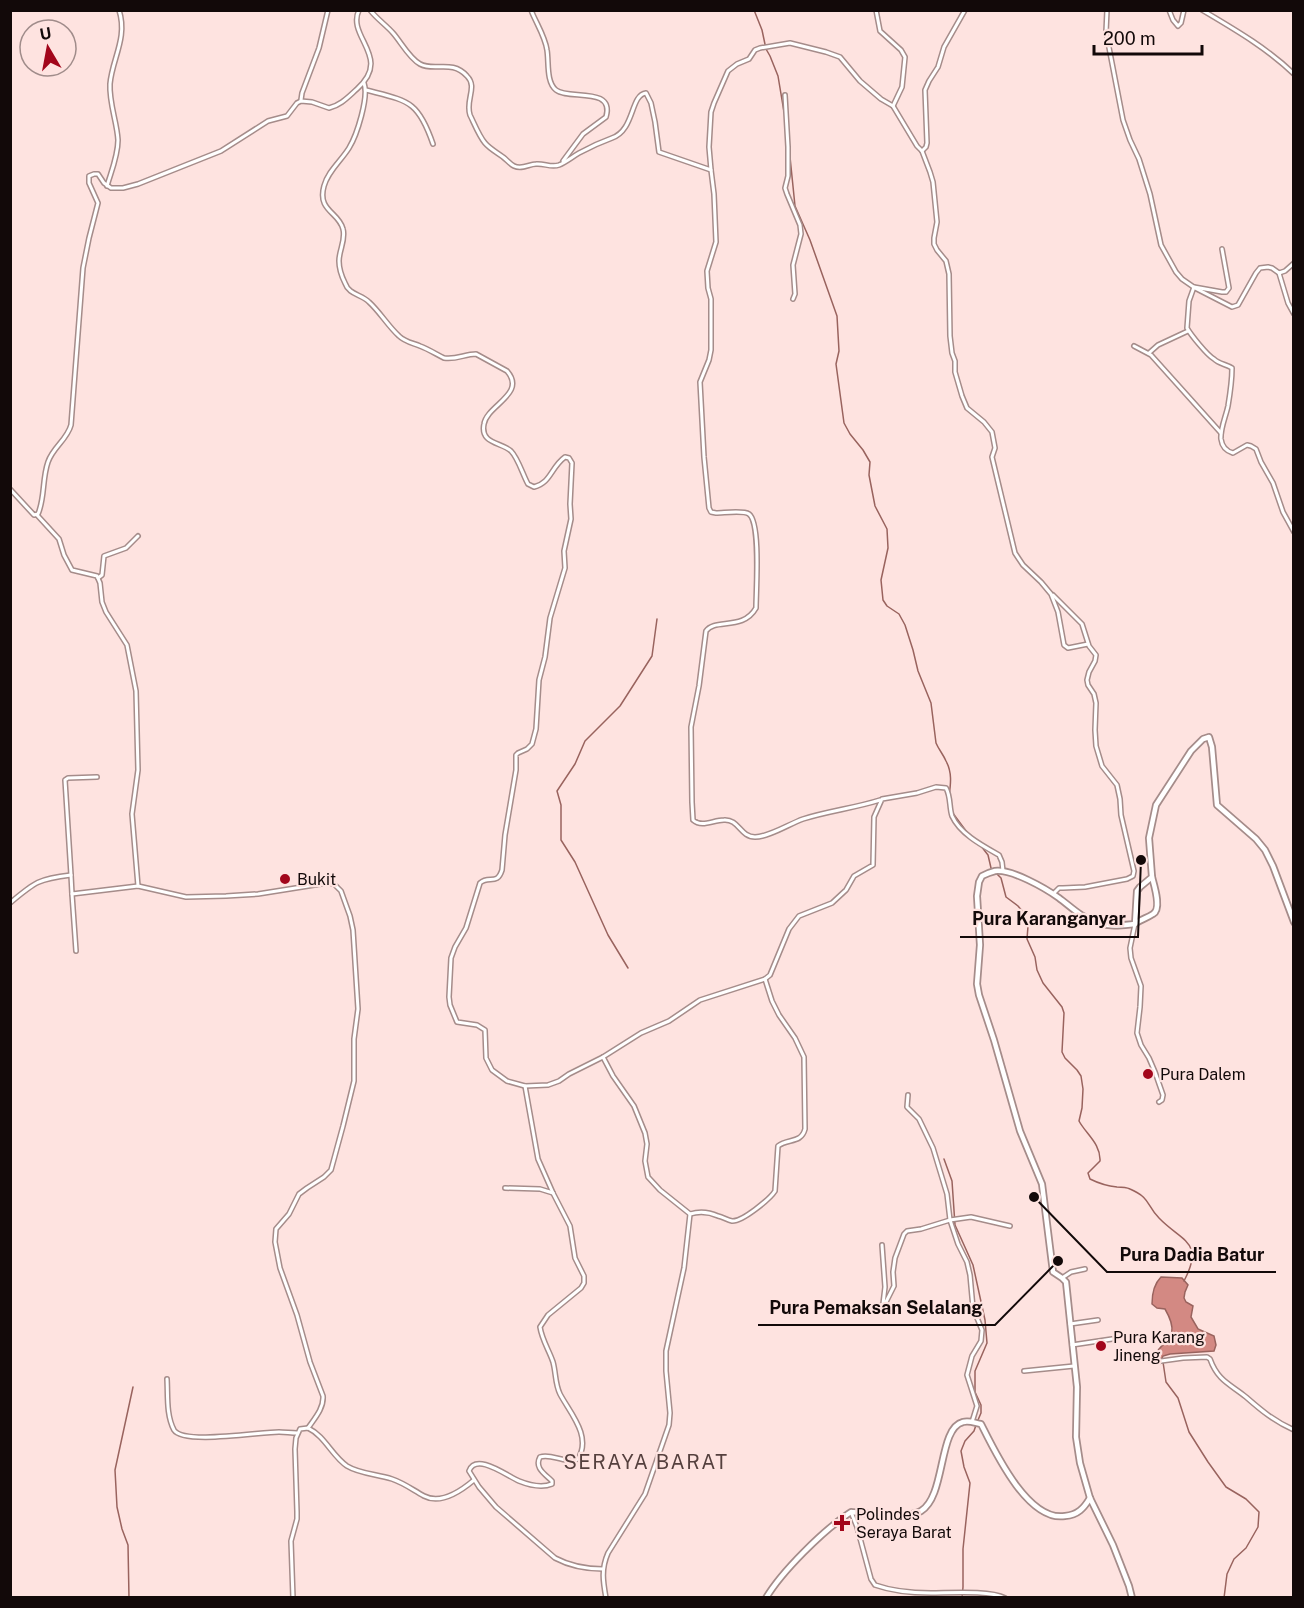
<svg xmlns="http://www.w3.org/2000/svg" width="1304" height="1608" font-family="'Public Sans',sans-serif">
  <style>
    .water { fill: #d38983; stroke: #99635e; stroke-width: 1.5 }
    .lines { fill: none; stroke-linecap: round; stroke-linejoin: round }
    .stream { stroke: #99635e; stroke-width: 1.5 }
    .street-casing { stroke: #a58c8a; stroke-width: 6 }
    .secondary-casing { stroke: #a58c8a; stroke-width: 8 }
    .street { stroke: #fff; stroke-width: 3 }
    .secondary { stroke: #fff; stroke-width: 4.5 }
    .poi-dot { fill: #a2061b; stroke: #fee3e0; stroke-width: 2 }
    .labels { text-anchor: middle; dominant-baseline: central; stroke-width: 4.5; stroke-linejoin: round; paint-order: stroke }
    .poi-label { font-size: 16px; fill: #120909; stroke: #fee3e0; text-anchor: start }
    .quarter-label { font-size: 20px; letter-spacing: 1.5px; fill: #55403e; stroke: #fee3e0 }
    .leader { fill: none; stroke: #120909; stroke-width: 2 }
    .callout-dot { fill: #120909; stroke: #fee3e0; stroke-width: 2 }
    .callout-label { font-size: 18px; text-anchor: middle; font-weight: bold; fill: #120909; stroke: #fee3e0; stroke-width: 4.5; stroke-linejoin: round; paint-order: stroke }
  </style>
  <rect width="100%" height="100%" fill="#fee3e0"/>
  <path class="water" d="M1161,1277L1182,1278L1188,1285L1185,1292L1184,1298L1186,1302L1193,1306L1191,1317L1198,1329L1214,1336L1216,1345L1214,1351L1170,1354L1163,1356L1161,1361H1156C1153,1340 1186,1345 1165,1309L1157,1308L1152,1304C1152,1294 1154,1284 1161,1277Z"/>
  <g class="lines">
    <g class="stream">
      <polyline points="754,10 762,30 766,49 770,56 778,76 784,112"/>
      <path d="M789,147L795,206L810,240L837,316L839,351L836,364L844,423L850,434L863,450L870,462L869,475L875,506L887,529L888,548L881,580L883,600L887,606L899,614L905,625L913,650L918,671L931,703L936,743C939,750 943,754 946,761C952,772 951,783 949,796"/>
      <polyline points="952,812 969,835"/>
      <path d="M981,846L988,855L991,868L1001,878L1006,897L1018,906L1023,912L1028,926L1027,939L1035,957L1037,970L1043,983L1062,1007L1064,1013L1062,1052L1065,1058L1077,1070L1081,1076L1083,1089L1082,1108L1079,1121C1086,1134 1101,1144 1100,1161L1088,1173L1090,1179C1098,1183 1107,1186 1117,1187C1121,1187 1126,1187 1130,1189C1151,1198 1146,1205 1159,1218C1182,1242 1205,1241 1184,1281"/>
      <polyline points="628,968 608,935 575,862 561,840 561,805 557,791 575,764 585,741 620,706 652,656 657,619"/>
      <polyline points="944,1159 952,1181 955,1225 973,1265 985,1320 987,1343 975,1371 975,1392 981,1405 981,1413 978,1420"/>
      <polyline points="1163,1362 1166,1382 1178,1398 1189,1432 1208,1462 1226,1487 1246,1499 1259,1512 1258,1527 1246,1548 1234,1559 1227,1574 1224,1598"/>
      <polyline points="129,1598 128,1545 122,1529 117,1507 115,1470 133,1387"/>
      <polyline points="962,1598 963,1587 963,1549 970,1483 964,1467 961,1451 965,1441 974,1431 976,1425"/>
    </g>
    <defs>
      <g id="street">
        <path d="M370,10C377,19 386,25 393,33C401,42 409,58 420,64C434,72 452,59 467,76C478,87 465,100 470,115C474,123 479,136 485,143C490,149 498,153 503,157C507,160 510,164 514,166C522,170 529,164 536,164C544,163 551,168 559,165C566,162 572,157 579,153C590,147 601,142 612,138C635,130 630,95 646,93L651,103L655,122L659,152L711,170L709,147L711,112L714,103L728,71L737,64L749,59L755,50L760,48L790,43L826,52L840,57L860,81L881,99L893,106L917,146L922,151L926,147L927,143L925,90L929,81L938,67L944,47L965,10"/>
        <path d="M531,10C536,23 545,36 547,50C549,62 546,82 556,90C568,100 615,86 606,117L583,134L563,161"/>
        <polyline points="876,10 880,31 901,50 905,57 902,87 893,106"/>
        <polyline points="1107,10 1106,32 1123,120 1130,140 1139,159 1150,194 1161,245 1176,272 1182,279 1195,288 1232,307 1238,305 1256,273 1260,268 1268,267 1272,268 1279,273 1288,303 1294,314"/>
        <polyline points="1169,10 1173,20 1178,26 1181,23 1184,10"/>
        <path d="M1202,10C1234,29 1267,48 1294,74"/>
        <path d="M364,83C369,97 357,135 349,148C341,161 328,171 324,186C317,211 339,212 343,229C346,240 339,250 339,261C339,268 342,277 345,283C349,295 361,294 369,302C380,312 388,326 399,336C405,342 413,343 420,346C428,349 436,354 444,358C456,360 465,354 476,354L507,371C527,394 487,405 484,424C480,444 501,442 511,451C518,458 523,475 528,484L534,487C551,483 551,467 565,457L569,458L572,463L570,504L571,519L564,551L565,568L550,618L545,657L539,680L536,729L532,744L527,749L518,753L516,755V770L505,835L502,870C497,886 489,875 480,883L466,928L455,947L451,958L449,997L450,1005L457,1022L477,1025L485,1030L486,1058L492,1070L507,1081L525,1086L548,1085L559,1081L569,1074L603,1057L641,1033L669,1021L700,1000L765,979L770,975L789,929L799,916L832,903L846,890L854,876L873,865L874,817L882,799L917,793L936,787L946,788C951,797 949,807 952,816C960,834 983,846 999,855L1002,862L1003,871"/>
        <path d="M366,90C408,101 418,100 433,144"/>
        <polyline points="785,95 788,147 788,176 785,188 787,194 800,225 801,234 793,265 795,294 793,299"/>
        <polyline points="301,100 302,93 319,48 328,10"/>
        <polyline points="922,151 930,172 933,182 937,222 934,238 934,244 937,250 946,261 949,274 950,336 952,353 955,361 955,372 962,396 967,408 984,422 992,432 995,448 992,457 1015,553 1023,565 1041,582 1051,594 1058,612 1064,645 1068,648 1088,644"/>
        <path d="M711,170L714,194L716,242L707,271L708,288L711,299V350L709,360L700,382L704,457L709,508L711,512L716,513C724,513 743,510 749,514C761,523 756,591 756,608C743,631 715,618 706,631L699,686L691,727L692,802L693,820C702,828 713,820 724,820C739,819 740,837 755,837C769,837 789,824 803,819C828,811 855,808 880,800"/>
        <path d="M107,186C111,172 118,156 118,140C117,122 109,103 110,84C112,59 128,38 119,10"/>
        <path d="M1222,249L1229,288L1226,292H1222L1194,287L1189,301L1187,328C1191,335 1207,355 1214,359C1219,364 1226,364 1232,368C1232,381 1230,394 1228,406C1226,416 1220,429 1221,439C1222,447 1226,451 1233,453L1247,445L1251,446L1256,449L1261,462L1273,483L1283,512L1294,532"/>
        <polyline points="1279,273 1285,271 1294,263"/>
        <polyline points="1134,346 1151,355 1221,433"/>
        <polyline points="1149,353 1158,345 1188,331"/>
        <path d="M10,489L34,515L38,514C45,498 42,479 48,462C53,447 67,440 71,425L83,268L89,238L98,203L89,183V176L94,174H98L104,183L111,188H123L138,184L221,151L268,121L287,116L297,103L301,101L312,102L329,108C341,105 348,97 357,89C393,57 346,37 359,10"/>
        <polyline points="37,515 59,539 64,555 72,570 97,576 100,583 102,602 106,612 127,645 136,691 138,770 132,814 138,886"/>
        <polyline points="98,578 102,575 104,556 126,548 138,536"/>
        <polyline points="1053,595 1082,624 1089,646 1096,655 1095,661 1089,672 1087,680 1088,685 1094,694 1096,703 1095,730 1096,746 1102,766 1117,785 1120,799 1121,815 1134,871 1133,876 1127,879 1085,887 1063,888 1059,888 1053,894"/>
        <polyline points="71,875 65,780 68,778 97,777"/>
        <polyline points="72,894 76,951"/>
        <path d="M10,903C35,882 38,879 71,875L72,894L138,886L186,897L226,896L258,894L327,883L334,884L341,891L350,916L353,930L358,1009L354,1039V1081L343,1126L331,1170L324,1177L307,1188L299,1194L289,1214L276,1229L275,1242L280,1268L297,1315L310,1362L323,1396C324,1408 315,1418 308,1428"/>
        <polyline points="1135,924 1130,948 1131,958 1141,986 1140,1007 1137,1033 1141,1045 1149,1058 1155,1072 1163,1095 1162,1100 1159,1102"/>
        <path d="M603,1057L613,1076L634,1106L645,1133L647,1144L645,1161L648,1177L660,1190L690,1214L684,1268L666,1351V1371L670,1413L669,1425L645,1494L608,1553C601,1569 603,1581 606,1598"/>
        <path d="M525,1086L538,1159L553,1193L570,1226L575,1258L584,1276V1283L581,1288L548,1315L540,1327C542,1340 549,1350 553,1362C556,1373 555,1384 560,1394C570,1413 592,1436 578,1459C564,1464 552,1453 540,1457C534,1468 545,1474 552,1481V1484C542,1488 529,1485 519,1481C507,1476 476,1452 469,1471L479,1487L496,1507L555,1558C570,1566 586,1569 603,1569"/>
        <polyline points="908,1095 907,1107 919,1119 933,1148 947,1194 950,1220 958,1244 967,1262 970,1275 973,1308 982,1330 981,1341 972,1356 967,1375 977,1406 972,1422"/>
        <polyline points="505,1188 540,1189 553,1193"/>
        <path d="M690,1214C700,1211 709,1212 718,1216C723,1217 727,1220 732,1221C742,1222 770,1199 775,1191L778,1146C788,1138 801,1144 805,1129L804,1057L795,1038L779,1015L772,1001L765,979"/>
        <polyline points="882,1245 885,1287 883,1304"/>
        <polyline points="1062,1278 1071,1272 1085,1269"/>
        <polyline points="840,1311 876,1309 886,1302 894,1286 893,1272 895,1258 904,1234 907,1231 921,1229 950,1220 971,1217 1010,1226"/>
        <polyline points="1070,1324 1098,1320"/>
        <polyline points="1072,1345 1112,1339"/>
        <path d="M1154,1362L1183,1358L1207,1357L1210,1359C1218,1381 1230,1384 1246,1397C1262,1411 1274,1421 1294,1430"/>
        <polyline points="1024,1371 1074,1366"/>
        <path d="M167,1379C168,1395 166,1415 174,1430C183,1445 260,1432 279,1432C285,1432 291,1433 297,1433"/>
        <path d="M851,1512L857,1527L871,1579L875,1585C892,1591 913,1593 931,1593C949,1593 990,1590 1005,1598"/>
        <path d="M293,1598L291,1541L297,1519V1512L295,1449L296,1438L300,1429L308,1428C325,1436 332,1456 347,1466C360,1474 377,1474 392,1479C404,1483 413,1490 424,1496C441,1505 461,1491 474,1480"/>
      </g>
      <g id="secondary">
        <path d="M1136,923C1142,919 1147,918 1153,914C1162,909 1154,885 1152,877"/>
        <path d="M766,1598C782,1571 823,1531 848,1514L851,1512C867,1513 908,1519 921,1511C946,1496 938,1428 963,1422C969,1420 975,1423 981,1424C995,1452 1028,1522 1065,1516C1078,1515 1084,1508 1090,1498"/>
        <path d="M1132,1598L1129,1586L1113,1545L1090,1498L1080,1463L1076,1437L1077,1387L1066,1282L1062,1278L1053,1272L1042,1184L1020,1131L994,1040L979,995L977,984L980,945L977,896L979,882L982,876C986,874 991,872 995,871C1012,869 1045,888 1059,898C1071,907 1083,919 1098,923C1110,927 1123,925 1135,924L1137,891L1140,887L1152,877L1149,838L1156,805L1191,751L1203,739L1209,737L1212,747L1217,805L1256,839L1265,850L1273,866L1294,922"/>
      </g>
    </defs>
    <use href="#street" class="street-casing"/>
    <use href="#secondary" class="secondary-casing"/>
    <use href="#street" class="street"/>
    <use href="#secondary" class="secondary"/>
  </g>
  <g class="poi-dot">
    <circle cx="285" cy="879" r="6"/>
    <circle cx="1148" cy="1074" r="6"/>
    <circle cx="1101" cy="1346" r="6"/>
    <path d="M839 1514h6v6h6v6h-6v6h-6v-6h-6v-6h6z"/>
  </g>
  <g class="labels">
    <g class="poi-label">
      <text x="297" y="879">Bukit</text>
      <text x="1160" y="1074">Pura Dalem</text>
      <text x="1113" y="1337">Pura Karang<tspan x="1113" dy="18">Jineng</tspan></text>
      <text x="856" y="1514">Polindes<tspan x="856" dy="18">Seraya Barat</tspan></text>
    </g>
    <g class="quarter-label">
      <text x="646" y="1462">SERAYA BARAT</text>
    </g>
  </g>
  <path class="leader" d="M1141 860L1138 937H960M1034 1197L1107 1272H1276M1058 1261L995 1325H758"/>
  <g class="callout-dot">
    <circle cx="1141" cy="860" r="6"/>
    <circle cx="1034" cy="1197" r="6"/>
    <circle cx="1058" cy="1261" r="6"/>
  </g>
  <g class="callout-label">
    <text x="1049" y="925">Pura Karanganyar</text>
    <text x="1192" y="1261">Pura Dadia Batur</text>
    <text x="876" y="1314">Pura Pemaksan Selalang</text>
  </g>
  <rect width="1304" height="1608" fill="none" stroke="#120909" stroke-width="24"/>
  <g transform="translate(48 48) rotate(350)"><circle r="28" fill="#fee3e0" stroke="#a08c8a" stroke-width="1.5"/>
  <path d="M0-4.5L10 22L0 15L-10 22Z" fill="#a2061b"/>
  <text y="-9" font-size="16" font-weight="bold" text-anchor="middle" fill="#120909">U</text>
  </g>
  <path d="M1094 45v9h108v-9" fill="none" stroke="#120909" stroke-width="3"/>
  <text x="1103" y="45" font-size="18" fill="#120909" stroke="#fee3e0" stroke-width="4.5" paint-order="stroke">200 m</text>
</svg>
